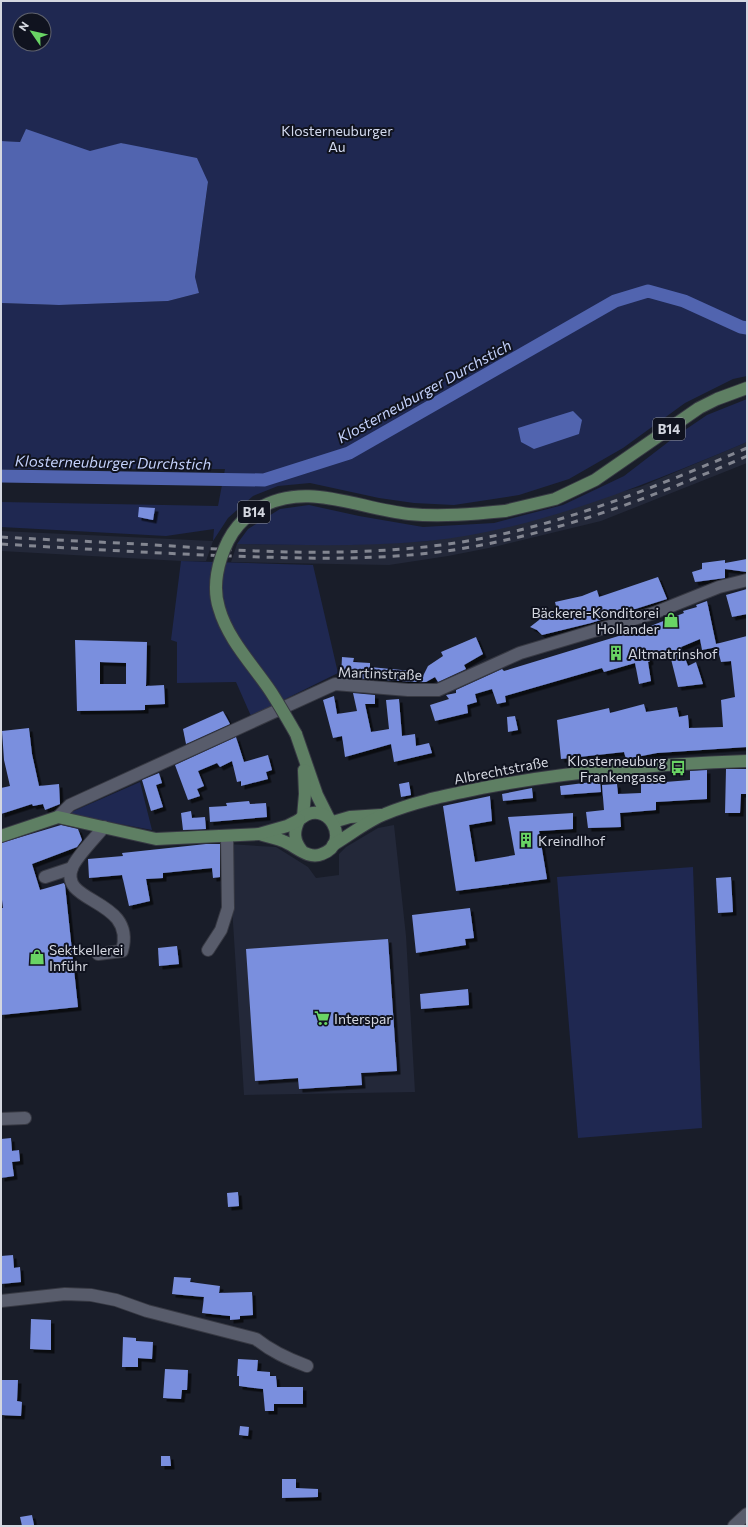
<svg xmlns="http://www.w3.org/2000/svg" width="748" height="1527" font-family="Commissioner,sans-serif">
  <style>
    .built { fill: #232839 }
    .green { fill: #1f2851; fill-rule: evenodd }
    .water { fill: #5164af }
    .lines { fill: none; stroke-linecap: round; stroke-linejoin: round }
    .canal { stroke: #5164af; stroke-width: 13 }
    .building { fill: #7a8fde; fill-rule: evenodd; filter: url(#shadow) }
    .minor-casing { stroke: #373943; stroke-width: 14 }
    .major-casing { stroke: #373943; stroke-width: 14 }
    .minor { stroke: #585c6b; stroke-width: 12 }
    .major { stroke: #5e7f63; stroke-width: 12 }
    .rail { stroke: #838691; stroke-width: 3; stroke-dasharray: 7 7; stroke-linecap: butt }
    .major-bridge-casing { stroke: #373943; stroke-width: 14; stroke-linecap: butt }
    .major-bridge { stroke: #5e7f63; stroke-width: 12 }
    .labels { text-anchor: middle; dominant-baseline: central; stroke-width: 4; stroke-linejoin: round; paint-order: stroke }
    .shield { fill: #10131f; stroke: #999ca6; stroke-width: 1 }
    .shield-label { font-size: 13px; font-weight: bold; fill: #d4d7e0 }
    .park-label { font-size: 14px; fill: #d2d9ee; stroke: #10131f }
    .poi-label { font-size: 14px; fill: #d4d7e0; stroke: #10131f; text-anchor: start }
    .street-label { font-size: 14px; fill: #d4d7e0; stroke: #10131f }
    .water-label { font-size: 15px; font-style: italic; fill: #c4d1fb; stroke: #10131f }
  </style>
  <defs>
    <filter id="shadow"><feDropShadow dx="3.5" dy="3.5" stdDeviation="0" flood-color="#0009"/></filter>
  </defs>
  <rect width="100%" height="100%" fill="#191d29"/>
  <g class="built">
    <polygon points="747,442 747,463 601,521 494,547 448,556 389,565 231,562 237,544 342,545 428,541 640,487"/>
    <polygon points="1,531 108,536 213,541 206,561 181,561 1,551"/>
    <polygon points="394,825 406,936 415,1092 244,1095 228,844 276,847 308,867 316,878 339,875 339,854 346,847 378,828"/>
  </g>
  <g class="green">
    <path d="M1,1H747V376L733,379L685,403L623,448L569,479L519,495L454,505L414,503L379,498L310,483L278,486L253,496L228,518L213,541L214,529L166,536L1,527V502L218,506L225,469H1V303L59,305L168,301L199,293L195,277L208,183L122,143L90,152L26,130L20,142L1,141ZM20,20H44V44H20Z"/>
    <path d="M747,399V442C644,485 540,529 428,541C364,547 300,545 237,544L248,529L280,509L309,505L359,516L423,527L494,523L563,505L624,476L676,436L707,415Z"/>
    <polygon points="181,561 313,565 338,673 251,716 236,682 177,683 177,642 171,640"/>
    <polygon points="140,782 152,830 67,814"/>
    <polygon points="693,867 702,1128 578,1138 557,877"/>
  </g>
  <g class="water">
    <polygon points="26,129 90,151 121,143 197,158 208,182 195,277 199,293 168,301 59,305 1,303 1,141 20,142"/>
    <polygon points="573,411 582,420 579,434 534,449 521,442 518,428"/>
  </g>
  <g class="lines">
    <polyline class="canal" points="1,476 264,480 349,453 615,301 648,291 684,301 741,327 747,328"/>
  </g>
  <g class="building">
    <polygon points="139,507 155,508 153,520 138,517"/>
    <polygon points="747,559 747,572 725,569 725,578 695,582 692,572 702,569 702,563 725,560 725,563"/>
    <polygon points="658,577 667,599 591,623 542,635 537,630 530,627 539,620 538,614 557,610 555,602 582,596 597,590 599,597"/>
    <polygon points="747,589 747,614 732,617 726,595"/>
    <polygon points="707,601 716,644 747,636 747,747 657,753 626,759 624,752 561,759 557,720 609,708 610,713 644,704 646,712 677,707 679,717 688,715 689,728 723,727 721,700 735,697 731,661 721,662 717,647 702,650 700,639 681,647 688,666 696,662 703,684 678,687 669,651 649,656 650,661 648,662 651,681 639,684 635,663 604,672 602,668 505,696 506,702 497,704 492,689 475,694 477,702 467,705 468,713 435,721 430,705 449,699 446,695 456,693 456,690 502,669 504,671 648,627 684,613 683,611 697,607 696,605"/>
    <polygon points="476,637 483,654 464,665 466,669 438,682 435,677 426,682 420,682 428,666 443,656 441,652"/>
    <path d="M75,640L147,642L146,686L164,685L165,704L145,705V710L77,711ZM100,662L126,663V684H100Z"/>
    <polygon points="342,657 354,658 353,662 370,663 370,667 412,671 417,682 341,677"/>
    <polygon points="353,693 375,695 375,704 365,704 371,732 389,729 386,700 399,699 402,736 415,734 416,746 429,743 432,753 394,762 391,744 345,757 342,736 333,738 323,700 334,696 337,714 357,711"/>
    <polygon points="223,711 230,724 186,744 183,729"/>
    <polygon points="515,716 518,730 508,732 507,717"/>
    <polygon points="29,728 32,754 39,786 59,784 60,804 45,810 43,804 33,806 32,804 1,814 1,788 10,786 4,760 2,731"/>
    <polygon points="236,737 244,762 268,755 272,770 266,772 268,779 241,786 241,781 237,782 232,761 220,767 217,763 198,771 204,786 197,789 200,796 188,800 175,765"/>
    <polygon points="726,769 747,769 747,794 741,794 740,813 725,813"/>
    <polygon points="707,770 707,799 656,802 656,810 620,813 621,827 588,828 586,812 604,810 602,785 617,784 618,794 641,793 641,784 690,780 690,771"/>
    <polygon points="159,773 162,783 156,785 163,807 151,811 142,780"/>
    <polygon points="600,781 601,792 561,795 560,786"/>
    <polygon points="409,782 411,795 401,797 399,784"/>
    <polygon points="532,788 533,798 503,801 502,794"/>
    <polygon points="490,796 492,821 469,825 475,862 515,855 508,817 573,813 573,829 539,831 547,879 456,891 443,806"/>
    <polygon points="249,801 250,804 266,803 267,817 210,822 209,807 227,806 226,803"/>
    <polygon points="191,811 192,818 205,817 206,829 183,830 181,813"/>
    <polygon points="61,825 78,829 82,840 77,847 32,864 40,890 64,883 65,885 78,1007 1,1015 1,908 3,908 1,892 1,843"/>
    <polygon points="206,844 220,844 220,877 213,878 212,868 163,873 163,878 146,879 150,901 129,906 122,875 89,878 88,859 123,856 122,853"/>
    <polygon points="731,877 733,912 718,913 716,878"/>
    <polygon points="470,908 474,938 465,939 466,945 416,953 412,915"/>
    <polygon points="388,939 397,1071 361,1073 362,1085 299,1089 298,1078 255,1081 246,949"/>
    <polygon points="177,946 179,964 159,966 158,948"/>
    <polygon points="468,989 469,1005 421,1009 420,994"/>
    <polygon points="11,1138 12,1151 19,1150 20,1161 12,1162 14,1176 1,1178 1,1139"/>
    <polygon points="238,1192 239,1206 228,1207 227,1193"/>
    <polygon points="13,1255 14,1268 20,1267 21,1282 1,1284 1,1256"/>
    <polygon points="174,1277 191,1278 190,1282 220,1286 219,1293 252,1292 253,1315 240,1316 240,1319 230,1320 230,1316 202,1313 204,1297 172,1294"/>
    <polygon points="31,1319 51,1320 51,1350 30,1349"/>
    <polygon points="123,1337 136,1338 136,1341 153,1342 152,1359 138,1358 138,1367 122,1367"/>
    <polygon points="238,1359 258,1360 257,1371 270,1372 270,1376 276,1376 277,1387 303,1387 303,1404 274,1404 274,1411 265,1411 263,1389 239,1386 239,1376 237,1376"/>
    <polygon points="165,1369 188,1370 187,1390 182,1390 181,1399 163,1398"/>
    <polygon points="1,1380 18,1380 17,1401 22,1402 21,1416 1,1415"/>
    <polygon points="240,1426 249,1427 248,1436 239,1435"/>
    <polygon points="161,1456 170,1456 171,1466 161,1466"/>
    <polygon points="282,1479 296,1479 296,1488 318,1489 318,1497 282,1498"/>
    <polygon points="32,1515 34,1525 22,1526 20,1517"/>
  </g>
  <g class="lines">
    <defs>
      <g id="minor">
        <polyline points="58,817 70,805 335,684 408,690 438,690 520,653 654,613 719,587 747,580"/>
        <polyline points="45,877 72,868"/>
        <polyline points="208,950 221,930 228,908 227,836"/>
        <path d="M98,954L122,951C137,898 58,904 72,868C76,857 96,837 104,827"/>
        <polyline points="1,1119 25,1118"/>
        <path d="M1,1301L65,1294L91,1295L116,1300L147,1311L256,1339C272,1352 288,1359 307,1366"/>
        <polyline points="734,1526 747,1514"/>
      </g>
      <g id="major">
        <polyline points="505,511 555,499 595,480 699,408 717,399 747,388"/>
        <polyline points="296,734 317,795 328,817"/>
        <polyline points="303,817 305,794 304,770"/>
        <polyline points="333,822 350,817 381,815"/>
        <path d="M259,834C267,836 276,838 283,841C296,846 308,860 322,854C353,843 327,795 299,820C293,832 294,841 302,851"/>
        <polyline points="1,836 58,817 156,839 259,834 287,826 299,820"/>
        <path d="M333,845C350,835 367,821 385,814C416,801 449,795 482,788C569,771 658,764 747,761"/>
      </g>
    </defs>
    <use href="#minor" class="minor-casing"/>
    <use href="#major" class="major-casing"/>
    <use href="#minor" class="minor"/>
    <use href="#major" class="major"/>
    <g class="rail">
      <path d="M1,537C67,541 134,543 200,548C277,553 356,555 433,546C544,533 646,491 747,448"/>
      <path d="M1,544C69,548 136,552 204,555C293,558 383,563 471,547C567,530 658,495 747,456"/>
    </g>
    <defs>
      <path id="major-bridge" d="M296,734C288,720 280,706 271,692C253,665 228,640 219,608C212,586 218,561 228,541C235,527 244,518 256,510C304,479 358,509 409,514C441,517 474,514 505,511"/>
    </defs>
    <use href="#major-bridge" class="major-bridge-casing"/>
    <use href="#major-bridge" class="major-bridge"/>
  </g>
  <defs>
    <symbol id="shop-bare" viewBox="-9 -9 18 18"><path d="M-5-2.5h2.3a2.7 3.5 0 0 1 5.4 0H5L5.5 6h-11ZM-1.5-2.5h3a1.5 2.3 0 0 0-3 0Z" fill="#69d464" stroke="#10131f" stroke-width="2.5" paint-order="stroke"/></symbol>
    <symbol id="building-bare" viewBox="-9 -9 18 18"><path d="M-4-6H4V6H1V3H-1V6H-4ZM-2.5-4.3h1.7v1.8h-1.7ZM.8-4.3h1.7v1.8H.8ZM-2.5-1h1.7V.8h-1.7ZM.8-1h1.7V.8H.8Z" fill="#69d464" stroke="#10131f" stroke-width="2.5" paint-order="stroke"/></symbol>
    <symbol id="bus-bare" viewBox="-9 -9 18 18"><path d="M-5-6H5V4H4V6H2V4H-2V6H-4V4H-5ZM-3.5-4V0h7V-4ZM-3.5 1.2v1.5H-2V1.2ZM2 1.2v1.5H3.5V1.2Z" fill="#69d464" stroke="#10131f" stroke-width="2.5" paint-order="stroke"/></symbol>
    <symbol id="supermarket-bare" viewBox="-9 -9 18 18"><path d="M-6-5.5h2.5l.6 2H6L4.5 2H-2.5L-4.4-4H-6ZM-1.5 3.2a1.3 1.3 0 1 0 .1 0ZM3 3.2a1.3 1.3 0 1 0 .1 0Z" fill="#69d464" stroke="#10131f" stroke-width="2.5" paint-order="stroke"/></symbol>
  </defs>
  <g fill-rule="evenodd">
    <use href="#shop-bare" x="660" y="609" width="22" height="22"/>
    <use href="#building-bare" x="605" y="642" width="22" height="22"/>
    <use href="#bus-bare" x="667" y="757" width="22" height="22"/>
    <use href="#building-bare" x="515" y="829" width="22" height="22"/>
    <use href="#shop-bare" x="26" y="946" width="22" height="22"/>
    <use href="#supermarket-bare" x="311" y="1007" width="22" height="22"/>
  </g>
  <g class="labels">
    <g class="shield">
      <rect x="653" y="418" width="32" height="22" rx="3"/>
      <rect x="238" y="501" width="32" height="22" rx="3"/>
    </g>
    <g class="shield-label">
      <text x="669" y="429">B14</text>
      <text x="254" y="512">B14</text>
    </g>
    <g class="park-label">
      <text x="337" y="130">Klosterneuburger<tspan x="337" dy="16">Au</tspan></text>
    </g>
    <g class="poi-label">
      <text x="659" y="612" text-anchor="end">Bäckerei-Konditorei<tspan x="659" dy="16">Hollander</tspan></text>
      <text x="628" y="653">Altmatrinshof</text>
      <text x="666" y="760" text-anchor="end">Klosterneuburg<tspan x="666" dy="16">Frankengasse</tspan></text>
      <text x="538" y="840">Kreindlhof</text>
      <text x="49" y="949">Sektkellerei<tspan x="49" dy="16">Inführ</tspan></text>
      <text x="334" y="1018">Interspar</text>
    </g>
    <g class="street-label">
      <text transform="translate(380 673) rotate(2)">Martinstraße</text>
      <text transform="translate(501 770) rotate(-11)">Albrechtstraße</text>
    </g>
    <g class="water-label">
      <text transform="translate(424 391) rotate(-29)">Klosterneuburger Durchstich</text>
      <text transform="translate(113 462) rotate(1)">Klosterneuburger Durchstich</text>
    </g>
  </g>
  <rect width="748" height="1527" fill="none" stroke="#d4d7e0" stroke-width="4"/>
  <g transform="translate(32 32) rotate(304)"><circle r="19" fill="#10131f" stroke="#5e616c"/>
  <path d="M0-3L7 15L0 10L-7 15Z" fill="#69d464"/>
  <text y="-6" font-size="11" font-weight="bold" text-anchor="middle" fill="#d4d7e0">N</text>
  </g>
</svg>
